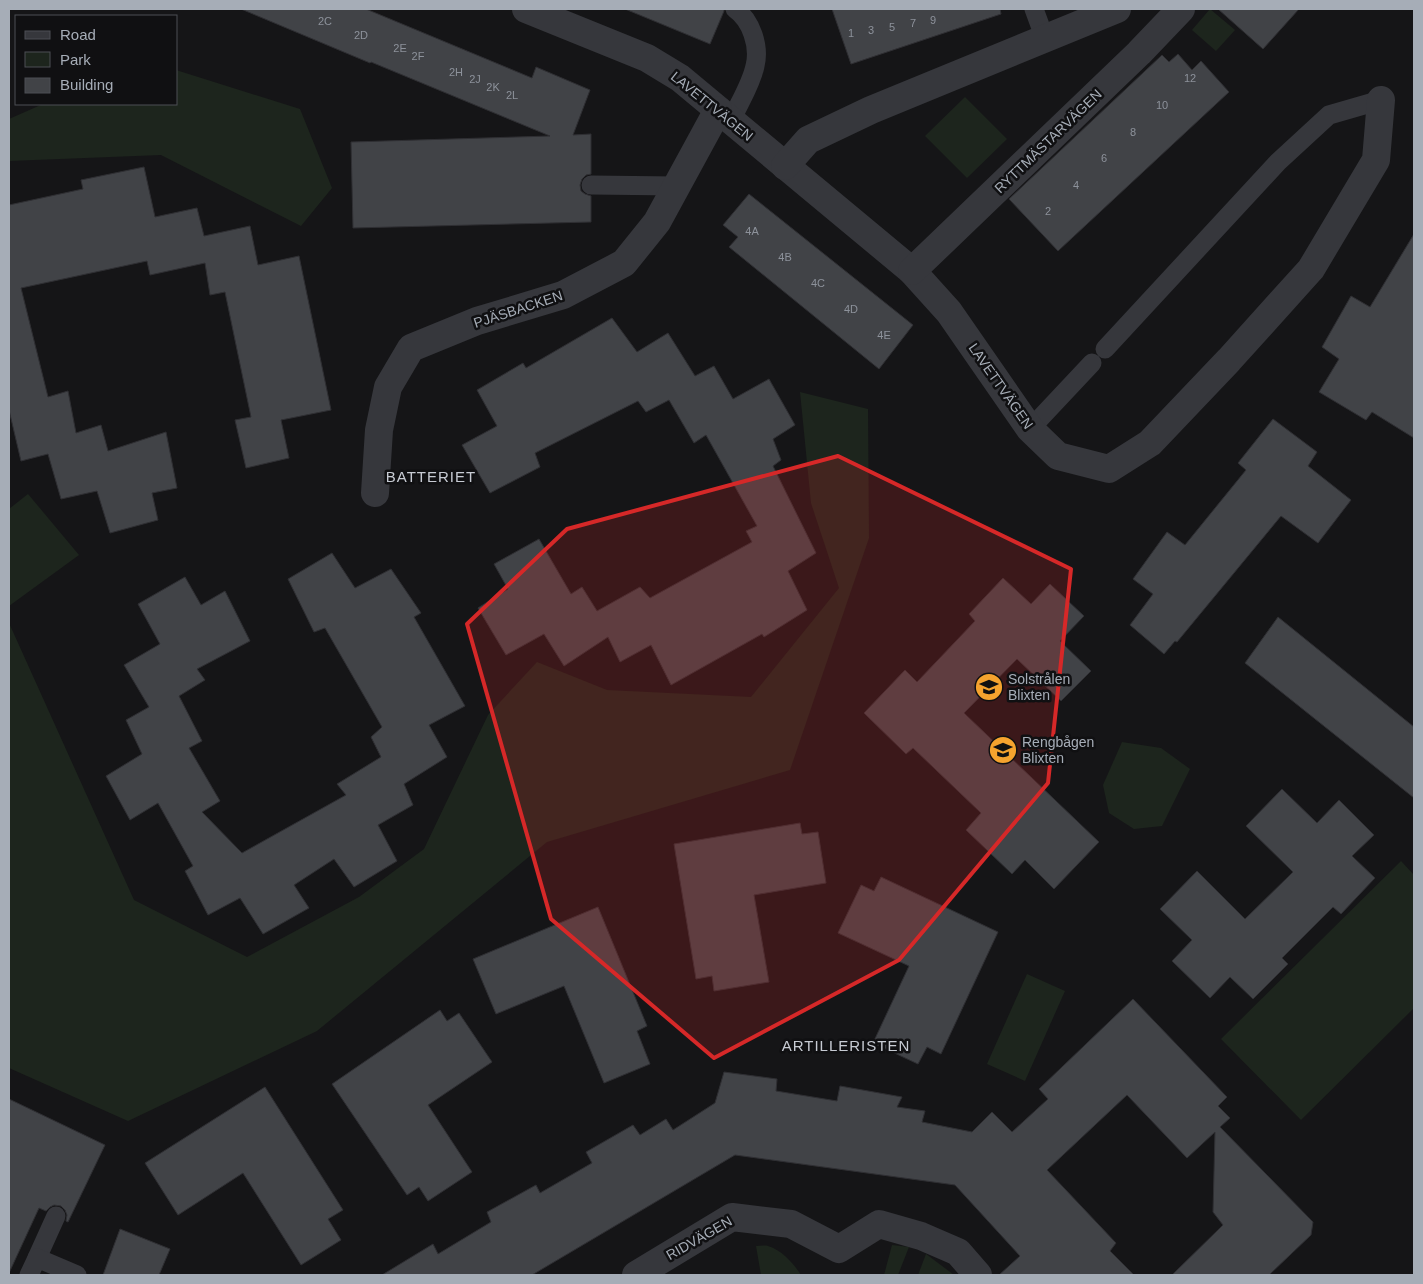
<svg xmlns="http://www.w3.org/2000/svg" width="1423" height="1284" font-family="Helvetica,sans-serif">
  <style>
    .green { fill: #1d251d }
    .building { fill: #414347; stroke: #2f2f33 }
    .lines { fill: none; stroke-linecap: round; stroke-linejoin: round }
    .lane { stroke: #36373c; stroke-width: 19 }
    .street { stroke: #36373c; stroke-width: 28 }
    .marked { fill: #d62828; fill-opacity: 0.2; stroke: #d62828; stroke-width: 4; stroke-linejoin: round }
    .labels { text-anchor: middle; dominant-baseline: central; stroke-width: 5; stroke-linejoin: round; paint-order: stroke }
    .number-label { font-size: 11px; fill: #8d929b }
    .street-label { font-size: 14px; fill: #a6adb7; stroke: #101012 }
    .poi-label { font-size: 14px; fill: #a6adb7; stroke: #101012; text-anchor: start }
    .neighbourhood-label { font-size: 15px; letter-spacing: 1px; fill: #c7cbd3; stroke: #101012 }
  </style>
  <rect width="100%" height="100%" fill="#151517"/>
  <g class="green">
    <polygon points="1210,9 1235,30 1216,51 1192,30"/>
    <polygon points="176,70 300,109 332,188 301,226 161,155 9,161 9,119 43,104 176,104"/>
    <polygon points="965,97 1007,139 967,178 925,136"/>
    <polygon points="800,392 868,409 869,538 790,770 547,842 317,1031 128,1121 9,1068 9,623 134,900 247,957 359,897 424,849 488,715 537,662 607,690 751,697 839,588 811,503"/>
    <polygon points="28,494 79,555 9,606 9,509"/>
    <polygon points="1122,742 1161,748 1190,769 1162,826 1134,829 1109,813 1103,785"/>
    <polygon points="1401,861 1414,875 1414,1008 1301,1120 1221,1039"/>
    <polygon points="1027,974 1065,991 1025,1081 987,1064"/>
    <polygon points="892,1245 909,1247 898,1275 884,1275"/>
    <path d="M756,1246C760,1246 765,1245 768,1246C782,1250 794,1264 801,1275H761Z"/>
    <polygon points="926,1254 954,1275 918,1275"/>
  </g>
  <g class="building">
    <polygon points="241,9 366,9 532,78 536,67 590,90 573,135 591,134 591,174 586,175 582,179 580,185 581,191 585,194 591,196 591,222 353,228 351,142 550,136 371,62 370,63"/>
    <polygon points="625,9 724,9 724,11 710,44"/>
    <polygon points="832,9 1000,9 1001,14 851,64"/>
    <polygon points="1218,9 1299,9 1263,49"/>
    <polygon points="1178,54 1192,70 1201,61 1229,92 1058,251 1009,199 1162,55 1169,62"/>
    <polygon points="144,167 155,217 197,208 204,236 250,226 258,265 299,256 331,410 281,420 289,458 246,468 235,420 251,417 225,292 210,295 205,263 150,275 147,261 21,288 48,397 68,391 76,433 101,425 108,451 166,432 177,488 152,493 158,520 110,533 97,491 61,499 48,454 21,461 9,410 9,205 83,189 81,180"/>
    <polygon points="749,194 913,325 879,369 729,247 738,237 723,225"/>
    <polygon points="1414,234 1414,438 1372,412 1366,420 1319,392 1339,359 1322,347 1351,296 1370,307"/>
    <polygon points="612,318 637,352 668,333 695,376 714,366 733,399 769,379 795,425 773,439 781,460 773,466 816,553 788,571 807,610 764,637 762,634 671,685 651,645 620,662 608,637 564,666 544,634 506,655 478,608 508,589 494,564 539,539 571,594 582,587 597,611 640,587 650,598 752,542 746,531 757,526 706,435 694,443 669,400 646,412 638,401 535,453 540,467 490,493 462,445 497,426 477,390 523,363 526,368"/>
    <polygon points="1273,419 1317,452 1308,466 1351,500 1318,543 1281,516 1177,642 1175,641 1164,654 1130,625 1153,594 1133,579 1167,532 1185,545 1246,470 1238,463"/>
    <polygon points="332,553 355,588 391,569 421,613 414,617 465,706 429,725 447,757 404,784 413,805 378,825 397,861 354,887 334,859 294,885 309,908 263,934 240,898 208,915 185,871 193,866 158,803 130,820 106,776 142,754 126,720 149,707 124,665 160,644 138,604 185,577 201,605 225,591 250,641 197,669 205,680 179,696 202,741 189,748 220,801 202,812 242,853 346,795 337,784 381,757 371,737 382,727 325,628 314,632 288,579"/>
    <polygon points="1003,578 1031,604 1050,584 1084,616 1060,641 1091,671 1061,701 1017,659 964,713 1099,842 1054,889 1025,860 1012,874 966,830 981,813 913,748 906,754 864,713 905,670 917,682 975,621 969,614"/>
    <polygon points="1278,617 1414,727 1414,798 1245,663"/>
    <polygon points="1282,789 1317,823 1339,800 1374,835 1352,856 1375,878 1341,914 1333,907 1282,958 1288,964 1253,999 1230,977 1210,998 1172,961 1192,940 1160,909 1197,871 1245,919 1293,872 1246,826"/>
    <polygon points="800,823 802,834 818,832 826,883 754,895 769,982 714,991 712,976 696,979 674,844"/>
    <polygon points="881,877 998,932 941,1054 927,1047 918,1064 873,1043 909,966 838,933 861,885 874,891"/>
    <polygon points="598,907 647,1026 637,1031 650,1064 604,1083 564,986 496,1014 473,959"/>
    <polygon points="1133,999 1227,1097 1218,1106 1230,1118 1220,1127 1313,1222 1311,1235 1269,1275 1172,1275 1223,1225 1213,1212 1215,1132 1187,1158 1127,1095 1047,1170 1116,1243 1110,1251 1134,1275 999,1275 1020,1256 955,1185 735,1155 532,1275 382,1275 433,1244 438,1254 491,1222 487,1212 536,1185 540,1193 592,1163 586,1152 633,1125 640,1135 666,1119 673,1130 715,1103 724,1072 777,1079 776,1091 837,1101 840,1086 902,1097 897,1107 925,1111 922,1122 972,1132 992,1112 1012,1132 1048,1099 1039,1089"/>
    <polygon points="440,1010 447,1021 459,1013 492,1062 428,1105 472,1172 428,1201 419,1187 407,1195 332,1084"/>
    <polygon points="265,1087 343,1210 328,1219 341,1240 301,1265 243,1173 178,1215 145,1163"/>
    <polygon points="9,1099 105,1145 68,1222 66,1221 67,1215 65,1210 61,1206 54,1205 50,1207 46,1211 39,1208 9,1273"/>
    <polygon points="120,1229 170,1249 159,1275 103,1275"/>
  </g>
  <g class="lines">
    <g class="lane">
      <polyline points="1034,9 1045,39"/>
      <path d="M731,121C739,103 751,85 755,66C760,46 751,20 735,9"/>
      <polyline points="591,185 676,186"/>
      <polyline points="1105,349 1278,162 1329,115 1381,100"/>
      <polyline points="1030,429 1092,363"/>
      <polyline points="37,1258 56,1216"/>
      <polyline points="29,1275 37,1258 77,1275"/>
    </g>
    <g class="street">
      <polyline points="526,9 647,58 680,78 912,271 949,312 1030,429 1058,456 1109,469 1150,443 1229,360 1311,269 1376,160 1381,100"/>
      <polyline points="785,166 808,140 871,110 1117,9"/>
      <polyline points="912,271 1139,53 1181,9"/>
      <polyline points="375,493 379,430 388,387 411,348 477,321 563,295 624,263 657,222 718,110"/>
      <polyline points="636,1275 732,1217 791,1224 839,1249 879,1224 921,1236 958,1252 978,1275"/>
    </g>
  </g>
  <path class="marked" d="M838,456L1071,569L1048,783L899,960L714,1058L551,919L467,624L567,529Z"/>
  <defs>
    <symbol id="school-disc" viewBox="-11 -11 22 22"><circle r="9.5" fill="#f5a32e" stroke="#101012"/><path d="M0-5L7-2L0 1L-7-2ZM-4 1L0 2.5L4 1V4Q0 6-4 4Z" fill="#111"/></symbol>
  </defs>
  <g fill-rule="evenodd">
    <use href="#school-disc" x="973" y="671" width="32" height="32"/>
    <use href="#school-disc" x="987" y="734" width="32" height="32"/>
  </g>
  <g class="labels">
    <g class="number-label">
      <text x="933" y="20">9</text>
      <text x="325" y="21">2C</text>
      <text x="913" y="23">7</text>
      <text x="892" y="27">5</text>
      <text x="871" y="30">3</text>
      <text x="851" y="33">1</text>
      <text x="361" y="35">2D</text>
      <text x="400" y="48">2E</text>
      <text x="418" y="56">2F</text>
      <text x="456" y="72">2H</text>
      <text x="1190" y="78">12</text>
      <text x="475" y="79">2J</text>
      <text x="493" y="87">2K</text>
      <text x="512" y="95">2L</text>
      <text x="1162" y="105">10</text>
      <text x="1133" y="132">8</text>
      <text x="1104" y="158">6</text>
      <text x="1076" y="185">4</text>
      <text x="1048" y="211">2</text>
      <text x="752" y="231">4A</text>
      <text x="785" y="257">4B</text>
      <text x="818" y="283">4C</text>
      <text x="851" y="309">4D</text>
      <text x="884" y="335">4E</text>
    </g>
    <g class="street-label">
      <text transform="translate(712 106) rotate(39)">LAVETTVÄGEN</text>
      <text transform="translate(1048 141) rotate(-44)">RYTTMÄSTARVÄGEN</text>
      <text transform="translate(518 309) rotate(-18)">PJÄSBACKEN</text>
      <text transform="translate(1001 386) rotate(55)">LAVETTVÄGEN</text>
      <text transform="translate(699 1238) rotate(-30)">RIDVÄGEN</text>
    </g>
    <g class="poi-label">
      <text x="1008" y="679">Solstrålen<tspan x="1008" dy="16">Blixten</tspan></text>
      <text x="1022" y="742">Rengbågen<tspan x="1022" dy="16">Blixten</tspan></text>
    </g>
    <g class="neighbourhood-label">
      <text x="431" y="476">BATTERIET</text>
      <text x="846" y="1045">ARTILLERISTEN</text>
    </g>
  </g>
  <rect width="1423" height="1284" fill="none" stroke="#a6adb7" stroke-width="20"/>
  <rect x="15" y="15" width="162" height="90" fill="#101012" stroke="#4c4f54"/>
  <rect x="25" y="31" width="25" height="8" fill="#36373c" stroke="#4c4f54"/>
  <text x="60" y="40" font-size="15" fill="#a6adb7">Road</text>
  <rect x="25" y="52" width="25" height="15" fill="#1d251d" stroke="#4c4f54"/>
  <text x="60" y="65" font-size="15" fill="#a6adb7">Park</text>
  <rect x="25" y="78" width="25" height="15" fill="#414347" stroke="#4c4f54"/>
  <text x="60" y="90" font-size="15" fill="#a6adb7">Building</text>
</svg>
